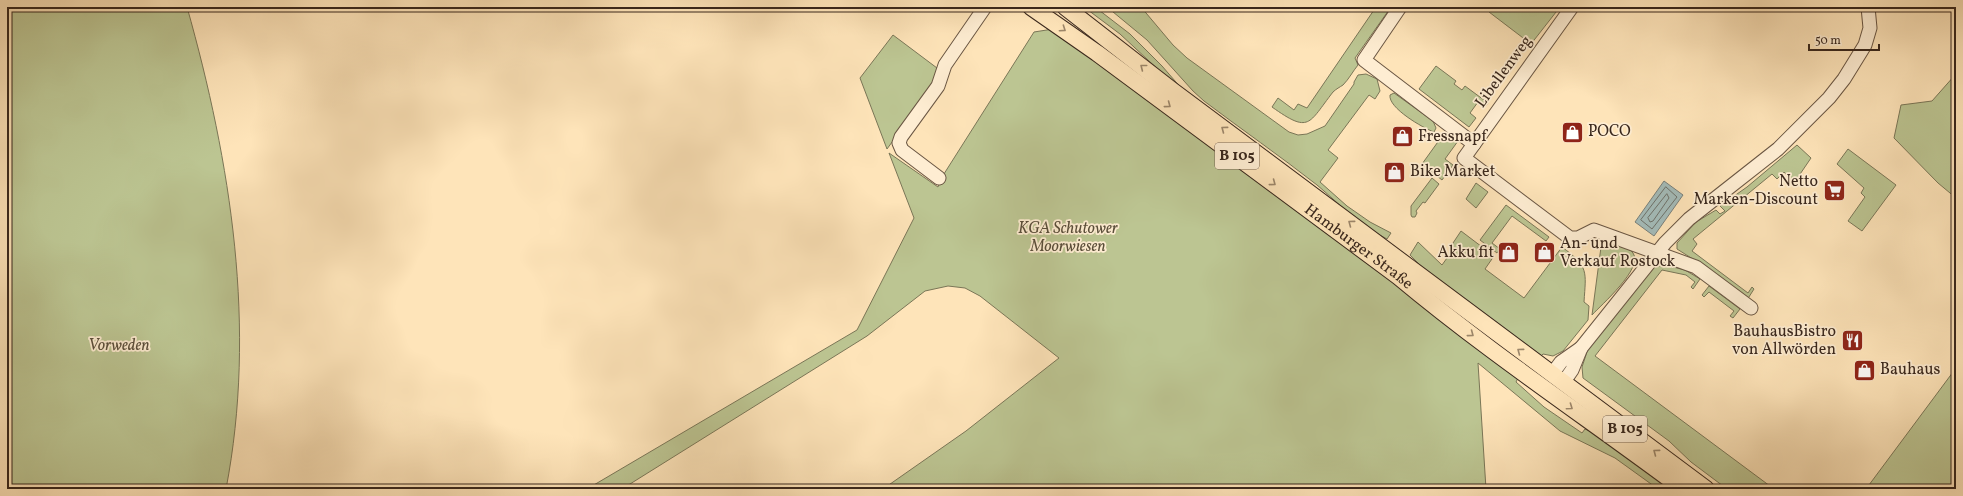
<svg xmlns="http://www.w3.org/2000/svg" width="1963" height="496" font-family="Vollkorn,serif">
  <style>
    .green { fill: #bcc592; stroke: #7a7657 }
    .water { fill: #a4bcba; stroke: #79807b }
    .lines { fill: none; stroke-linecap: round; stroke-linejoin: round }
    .shore { stroke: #6e726b; stroke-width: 1 }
    .minor-casing { stroke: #6a5643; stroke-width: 15 }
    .major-casing { stroke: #39271c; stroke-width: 18 }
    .minor { stroke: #feedd2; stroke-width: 13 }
    .major { stroke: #fee4b9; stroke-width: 16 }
    .oneway { stroke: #9c866a }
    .labels { text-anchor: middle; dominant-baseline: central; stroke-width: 3.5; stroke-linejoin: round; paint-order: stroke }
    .shield { fill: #feedd2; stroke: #746253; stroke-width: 1 }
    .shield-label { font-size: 15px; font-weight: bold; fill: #39271c }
    .street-label { font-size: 16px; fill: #39271c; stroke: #feedd2 }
    .poi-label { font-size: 16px; fill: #39271c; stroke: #feedd2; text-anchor: start }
    .park-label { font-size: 16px; font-style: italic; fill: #5a4e3a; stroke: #feedd2 }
  </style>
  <rect width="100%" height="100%" fill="#fee4b9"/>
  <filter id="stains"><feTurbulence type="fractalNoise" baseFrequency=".005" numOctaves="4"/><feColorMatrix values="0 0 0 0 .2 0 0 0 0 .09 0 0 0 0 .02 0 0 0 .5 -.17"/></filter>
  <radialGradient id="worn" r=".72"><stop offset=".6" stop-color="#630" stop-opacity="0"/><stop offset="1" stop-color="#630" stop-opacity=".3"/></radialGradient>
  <g class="green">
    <path d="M7,7H187C231,163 257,328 226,489H7Z"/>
    <polygon points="1084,7 1095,7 1130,34 1162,66 1182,89 1163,74 1120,34"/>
    <path d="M1107,7H1141L1173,45L1187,58L1289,132L1298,135L1307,134L1325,126L1354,84V82L1358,75L1366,74L1377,79L1380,91L1375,99L1369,95L1328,150L1338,158L1320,182L1347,206L1370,222L1391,233L1387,239C1356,223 1342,206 1317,185C1280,156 1241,129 1204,101L1193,91L1147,40Z"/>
    <path d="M1376,7H1391L1355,58L1358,65C1353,71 1349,79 1343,85C1340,87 1336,89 1333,92C1308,124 1310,134 1272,107L1278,98L1294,110L1298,104L1307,108Z"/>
    <polygon points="1493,7 1560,7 1531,44 1489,12"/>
    <polygon points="1053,29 1339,239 1518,378 1516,382 1544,407 1582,433 1585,429 1608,439 1674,489 1658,489 1615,458 1560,431 1478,363 1486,489 883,489 966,431 1059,358 980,296 965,288 948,286 925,291 867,336 622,489 587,489 857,330 914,218 889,153 938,187 942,177 1034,32"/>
    <polygon points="893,35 937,68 939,74 934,84 887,149 860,78"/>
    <polygon points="1436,66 1456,81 1454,84 1462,90 1465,86 1488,103 1485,107 1478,102 1470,113 1476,118 1469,127 1419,89"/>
    <polygon points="1955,75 1956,77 1956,198 1938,183 1894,138 1901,105 1932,101"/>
    <path d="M1394,93L1433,121L1436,128L1434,132C1423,128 1388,108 1390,95Z"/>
    <polygon points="1452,136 1458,141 1445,159 1453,165 1442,180 1422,164 1440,139"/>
    <polygon points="1797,145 1811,158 1794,183 1784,172 1777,179 1772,174 1693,239 1697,244 1692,251 1748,293 1752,287 1754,289 1747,300 1696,261 1677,249 1677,243 1696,222 1716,210 1720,214 1725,211 1720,206 1747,187"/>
    <polygon points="1848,149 1896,185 1862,231 1848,221 1865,197 1861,193 1864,188 1837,164"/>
    <polygon points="1432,178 1439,184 1425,203 1423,202 1416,211 1417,213 1415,217 1412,217 1411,215 1411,206"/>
    <polygon points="1476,183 1488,192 1476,208 1466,199"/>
    <polygon points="1506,205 1549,237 1546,241 1512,216 1492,243 1500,249 1497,253 1480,240"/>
    <path d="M1461,231L1494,256L1485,269L1524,298L1562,247C1589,267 1586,271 1584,302L1589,306L1588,320L1563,351L1553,356L1543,354L1540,357L1433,278L1410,255L1418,242L1442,265L1452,251L1451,246Z"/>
    <path d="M1605,240C1613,243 1628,246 1633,253C1644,268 1601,305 1592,315L1601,247Z"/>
    <polygon points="1665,265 1685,270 1700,279 1693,289 1691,287 1695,282 1686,275 1662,270 1595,356 1774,489 1727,489 1691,462 1669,441 1583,378 1582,367 1588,349 1650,271 1654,267"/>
    <polygon points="1709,286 1740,309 1733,318 1730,316 1734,311 1709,292 1704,297 1702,295"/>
    <polygon points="1956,368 1956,489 1866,489"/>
  </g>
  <polygon class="water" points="1664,181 1683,195 1654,236 1635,222"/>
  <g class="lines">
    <g class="shore">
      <polygon points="1666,187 1677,197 1652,229 1641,220"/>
      <polygon points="1667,194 1669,198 1653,221 1650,222 1648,218"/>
    </g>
    <defs>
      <g id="minor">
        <polyline points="1400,7 1364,60 1474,144"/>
        <polyline points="1572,7 1464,158 1570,238 1578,238 1594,230 1696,267 1751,308"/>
        <polyline points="939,178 902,150 899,143 901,137 938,86 945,65 985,7"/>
        <polyline points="1552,374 1561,362 1581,348"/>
        <polyline points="1563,383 1572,370 1581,348 1665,243 1689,219 1778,149 1829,98 1844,79 1865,45 1870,28 1868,7"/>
      </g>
      <g id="major">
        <path id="s1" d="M1031,7L1097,53L1399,277C1490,353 1588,418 1683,489"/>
        <polyline points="1065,7 1173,91 1706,489"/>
      </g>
    </defs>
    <use href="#minor" class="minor-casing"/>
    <use href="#major" class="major-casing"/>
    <use href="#minor" class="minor"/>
    <use href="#major" class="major"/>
  </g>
  <defs><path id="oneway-chevron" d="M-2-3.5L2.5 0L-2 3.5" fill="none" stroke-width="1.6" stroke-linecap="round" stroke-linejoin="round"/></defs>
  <g class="oneway">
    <use href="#oneway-chevron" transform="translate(1063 29) rotate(34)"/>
    <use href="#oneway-chevron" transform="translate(1143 67) rotate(-142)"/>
    <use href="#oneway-chevron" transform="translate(1168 105) rotate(37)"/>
    <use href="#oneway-chevron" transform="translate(1224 129) rotate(-143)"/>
    <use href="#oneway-chevron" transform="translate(1273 183) rotate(37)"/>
    <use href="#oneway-chevron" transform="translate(1351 223) rotate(-143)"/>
    <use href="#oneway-chevron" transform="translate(1471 334) rotate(37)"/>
    <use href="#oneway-chevron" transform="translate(1520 351) rotate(-143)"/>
    <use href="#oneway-chevron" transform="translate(1570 407) rotate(35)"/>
    <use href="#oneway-chevron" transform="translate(1656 452) rotate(-143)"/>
  </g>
  <defs>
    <symbol id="shop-square" viewBox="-11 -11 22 22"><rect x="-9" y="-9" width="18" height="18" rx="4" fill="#8f2418" stroke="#feedd2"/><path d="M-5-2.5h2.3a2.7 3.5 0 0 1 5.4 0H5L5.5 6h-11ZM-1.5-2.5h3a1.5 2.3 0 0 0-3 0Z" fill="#fff"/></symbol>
    <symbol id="supermarket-square" viewBox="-11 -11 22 22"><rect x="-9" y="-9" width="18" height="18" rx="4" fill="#8f2418" stroke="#feedd2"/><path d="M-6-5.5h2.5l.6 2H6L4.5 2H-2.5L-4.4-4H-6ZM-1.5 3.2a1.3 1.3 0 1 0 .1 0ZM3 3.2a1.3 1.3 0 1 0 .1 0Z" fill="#fff"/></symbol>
    <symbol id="restaurant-square" viewBox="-11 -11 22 22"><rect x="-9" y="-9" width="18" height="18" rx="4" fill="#8f2418" stroke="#feedd2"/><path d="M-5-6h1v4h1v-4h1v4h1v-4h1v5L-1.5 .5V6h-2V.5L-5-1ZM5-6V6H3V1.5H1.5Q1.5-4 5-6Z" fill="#fff"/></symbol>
  </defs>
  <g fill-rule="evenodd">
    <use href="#shop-square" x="1560" y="120" width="25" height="25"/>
    <use href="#shop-square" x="1390" y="124" width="25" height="25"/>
    <use href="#shop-square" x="1382" y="160" width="25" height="25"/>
    <use href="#supermarket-square" x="1822" y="178" width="25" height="25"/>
    <use href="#shop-square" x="1496" y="240" width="25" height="25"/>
    <use href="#shop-square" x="1532" y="240" width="25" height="25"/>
    <use href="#restaurant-square" x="1840" y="328" width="25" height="25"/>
    <use href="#shop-square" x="1852" y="358" width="25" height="25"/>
  </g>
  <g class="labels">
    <g class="shield">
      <rect x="1215" y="143" width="44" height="26" rx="3"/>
      <rect x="1603" y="416" width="44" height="26" rx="3"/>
    </g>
    <g class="shield-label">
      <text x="1237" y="156">B 105</text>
      <text x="1625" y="429">B 105</text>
    </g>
    <g class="street-label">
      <text transform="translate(1504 72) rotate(-54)">Libellenweg</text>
      <text stroke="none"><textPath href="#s1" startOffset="406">Hamburger Straße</textPath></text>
    </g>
    <g class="poi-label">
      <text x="1588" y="132">POCO</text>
      <text x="1418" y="137">Fressnapf</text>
      <text x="1410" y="172">Bike Market</text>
      <text x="1818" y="182" text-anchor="end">Netto<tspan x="1818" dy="18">Marken-Discount</tspan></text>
      <text x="1560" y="244">An- und<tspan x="1560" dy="18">Verkauf Rostock</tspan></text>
      <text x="1494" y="253" text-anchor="end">Akku fit</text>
      <text x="1836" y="332" text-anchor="end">BauhausBistro<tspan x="1836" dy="18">von Allwörden</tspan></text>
      <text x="1880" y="370">Bauhaus</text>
    </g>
    <g class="park-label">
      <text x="1068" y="229">KGA Schutower<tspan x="1068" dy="18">Moorwiesen</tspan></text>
      <text x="119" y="346">Vorweden</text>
    </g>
  </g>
  <rect width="1963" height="496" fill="none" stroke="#fee4b9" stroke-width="24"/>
  <rect x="8" y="8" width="1947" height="480" fill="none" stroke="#39271c" stroke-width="2"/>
  <rect x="12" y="12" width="1939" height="472" fill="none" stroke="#39271c"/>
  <path d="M1809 44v6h70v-6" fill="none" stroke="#39271c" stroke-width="2"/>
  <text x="1815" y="44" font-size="12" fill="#39271c" stroke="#feedd2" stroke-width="3" paint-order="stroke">50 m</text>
  <rect width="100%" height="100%" filter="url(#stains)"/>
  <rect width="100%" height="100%" fill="url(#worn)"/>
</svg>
